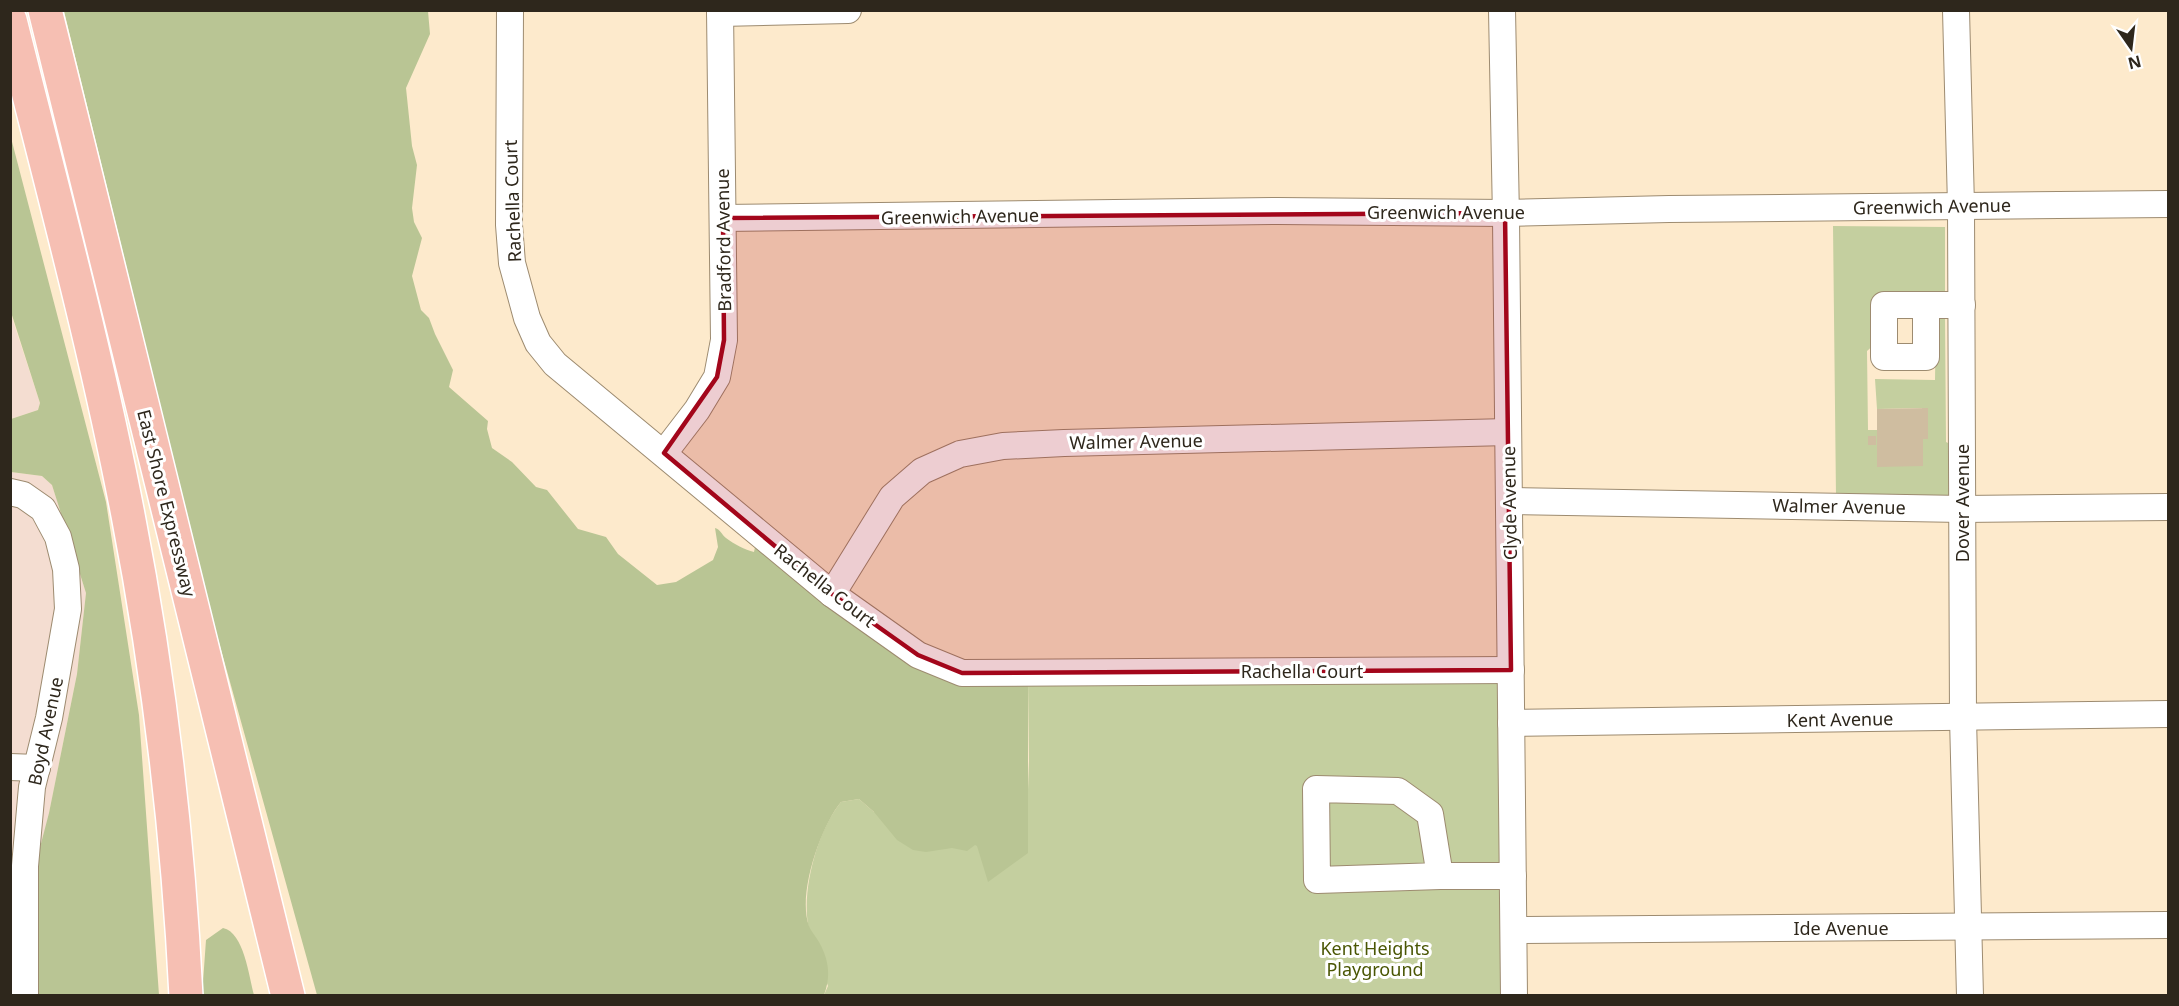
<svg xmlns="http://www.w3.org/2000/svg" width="2179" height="1006" font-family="'Noto Sans',sans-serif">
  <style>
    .industrial { fill: #f4ddd1 }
    .green { fill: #c4cf9f }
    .forest { fill: #b9c594 }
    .building { fill: #cfbda0 }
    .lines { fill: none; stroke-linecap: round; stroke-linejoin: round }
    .minor-casing { stroke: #9d8b70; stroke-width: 28 }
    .highway-casing { stroke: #fff; stroke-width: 36 }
    .minor { stroke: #fff; stroke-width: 26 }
    .highway { stroke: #f6bfb3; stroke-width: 33 }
    .marked { fill: #a3061b; fill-opacity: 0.2; stroke: #a3061b; stroke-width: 4.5; stroke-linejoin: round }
    .labels { text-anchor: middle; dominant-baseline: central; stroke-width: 6; stroke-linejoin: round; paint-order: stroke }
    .street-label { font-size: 18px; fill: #2e271c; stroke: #fff }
    .park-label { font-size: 18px; fill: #4a5604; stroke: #fff }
  </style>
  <rect width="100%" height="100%" fill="#fdeacc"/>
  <g class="industrial">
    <polygon points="10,312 40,403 38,410 11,419"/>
    <polygon points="11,472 42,476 52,485 86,593 77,674 49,813 26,995 11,996"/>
  </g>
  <g class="green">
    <polygon points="1833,226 1945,227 1945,297 1876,297 1876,343 1867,351 1868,430 1877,430 1877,466 1923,466 1922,408 1877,409 1875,379 1935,380 1936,315 1945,315 1946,442 1950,444 1952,493 1946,501 1909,500 1871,494 1836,496"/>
    <path d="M1501,671L1513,995H824L828,986C821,966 812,945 808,924C802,887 818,830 841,802L859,799L874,812L1027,818L1029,761L1028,681Z"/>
  </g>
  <g class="forest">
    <path d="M64,11H428L430,34L406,88L412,146L417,165L412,208L414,222L422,238L412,276L421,310L429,318L435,334L453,370L449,387L488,421L487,429L492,448L512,462L536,487L547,490L578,529L606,537L618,554L657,585L676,582L713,560L718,547L715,528C721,530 721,534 726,538C734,544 745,550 754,552L756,542L957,680L1028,681V853L988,882L977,846L975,845L967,851L952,848L926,852L913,850L897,840L874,812L859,799L841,802C821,826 797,894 809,926C811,931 816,937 819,942C829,960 831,976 824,995H317L210,610Z"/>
    <polygon points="10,134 106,502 139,715 159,995 26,995 32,878 49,813 77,674 86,593 52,485 42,476 11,472 11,419 38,410 40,403 11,312"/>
    <path d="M223,928C244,932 249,977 254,995L202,996L206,940Z"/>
  </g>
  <g class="building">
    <polygon points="1928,408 1928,439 1923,439 1923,466 1877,467 1877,409"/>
    <rect x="1868" y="436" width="8" height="9"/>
  </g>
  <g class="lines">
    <defs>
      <g id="minor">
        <polyline points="510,10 509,225 512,263 527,318 538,343 555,364 832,594 918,655 962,673 1511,670"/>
        <polyline points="1502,10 1506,218 1514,996"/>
        <polyline points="1956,10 1961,206 1963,718 1970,996"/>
        <polyline points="720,13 848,10"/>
        <polyline points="723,218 1278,211 1505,213 1669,209 2168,204"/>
        <polyline points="1926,306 1926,357 1884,357 1884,305 1962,305"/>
        <polyline points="664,453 697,410 717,377 724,340 720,10"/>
        <polyline points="10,492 23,495 43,509 58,537 66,569 68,609 49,718 32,787 25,866 25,996"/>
        <polyline points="1510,501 1962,509 2168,507"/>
        <polyline points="832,594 892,497 922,471 960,454 1003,446 1064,443 1508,432"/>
        <polyline points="1511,723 2168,714"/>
        <polyline points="10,767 37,768"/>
        <polyline points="1440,876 1317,880 1316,789 1398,791 1430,814 1440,876 1513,876"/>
        <polyline points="1514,930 2168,925"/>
      </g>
      <g id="highway">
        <polyline points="45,10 288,996"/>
        <path d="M10,20C51,184 96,349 128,515C159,674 178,834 186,996"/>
      </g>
    </defs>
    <use href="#minor" class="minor-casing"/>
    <use href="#highway" class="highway-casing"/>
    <use href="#minor" class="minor"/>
    <use href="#highway" class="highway"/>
  </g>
  <path class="marked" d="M1505,213L1511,670L962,673L918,655L832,594L664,453L717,377L724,340L723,218Z"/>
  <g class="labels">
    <g class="street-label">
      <text transform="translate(512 201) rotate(-92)">Rachella Court</text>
      <text transform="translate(1932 206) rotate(-1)">Greenwich Avenue</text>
      <text x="1446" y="212">Greenwich Avenue</text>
      <text transform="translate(960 216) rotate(-1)">Greenwich Avenue</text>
      <text transform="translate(723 240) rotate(-91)">Bradford Avenue</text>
      <text transform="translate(1136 441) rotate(-1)">Walmer Avenue</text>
      <text transform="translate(167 503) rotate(76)">East Shore Expressway</text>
      <text transform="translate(1509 503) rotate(-91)">Clyde Avenue</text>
      <text transform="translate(1962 503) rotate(-90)">Dover Avenue</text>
      <text transform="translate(1839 506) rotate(1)">Walmer Avenue</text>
      <text transform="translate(825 585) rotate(38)">Rachella Court</text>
      <text x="1302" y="671">Rachella Court</text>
      <text transform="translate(1840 719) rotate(-1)">Kent Avenue</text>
      <text transform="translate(45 731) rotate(-78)">Boyd Avenue</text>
      <text x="1841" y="928">Ide Avenue</text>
    </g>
    <g class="park-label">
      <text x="1375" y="948">Kent Heights<tspan x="1375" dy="21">Playground</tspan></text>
    </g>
  </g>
  <rect width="2179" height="1006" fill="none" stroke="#2e271c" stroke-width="24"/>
  <g transform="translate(2131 48) rotate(166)" stroke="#ffffff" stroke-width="4.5" paint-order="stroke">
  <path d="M0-4.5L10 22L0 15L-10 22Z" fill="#2e271c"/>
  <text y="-9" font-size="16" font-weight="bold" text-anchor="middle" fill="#2e271c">N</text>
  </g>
</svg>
